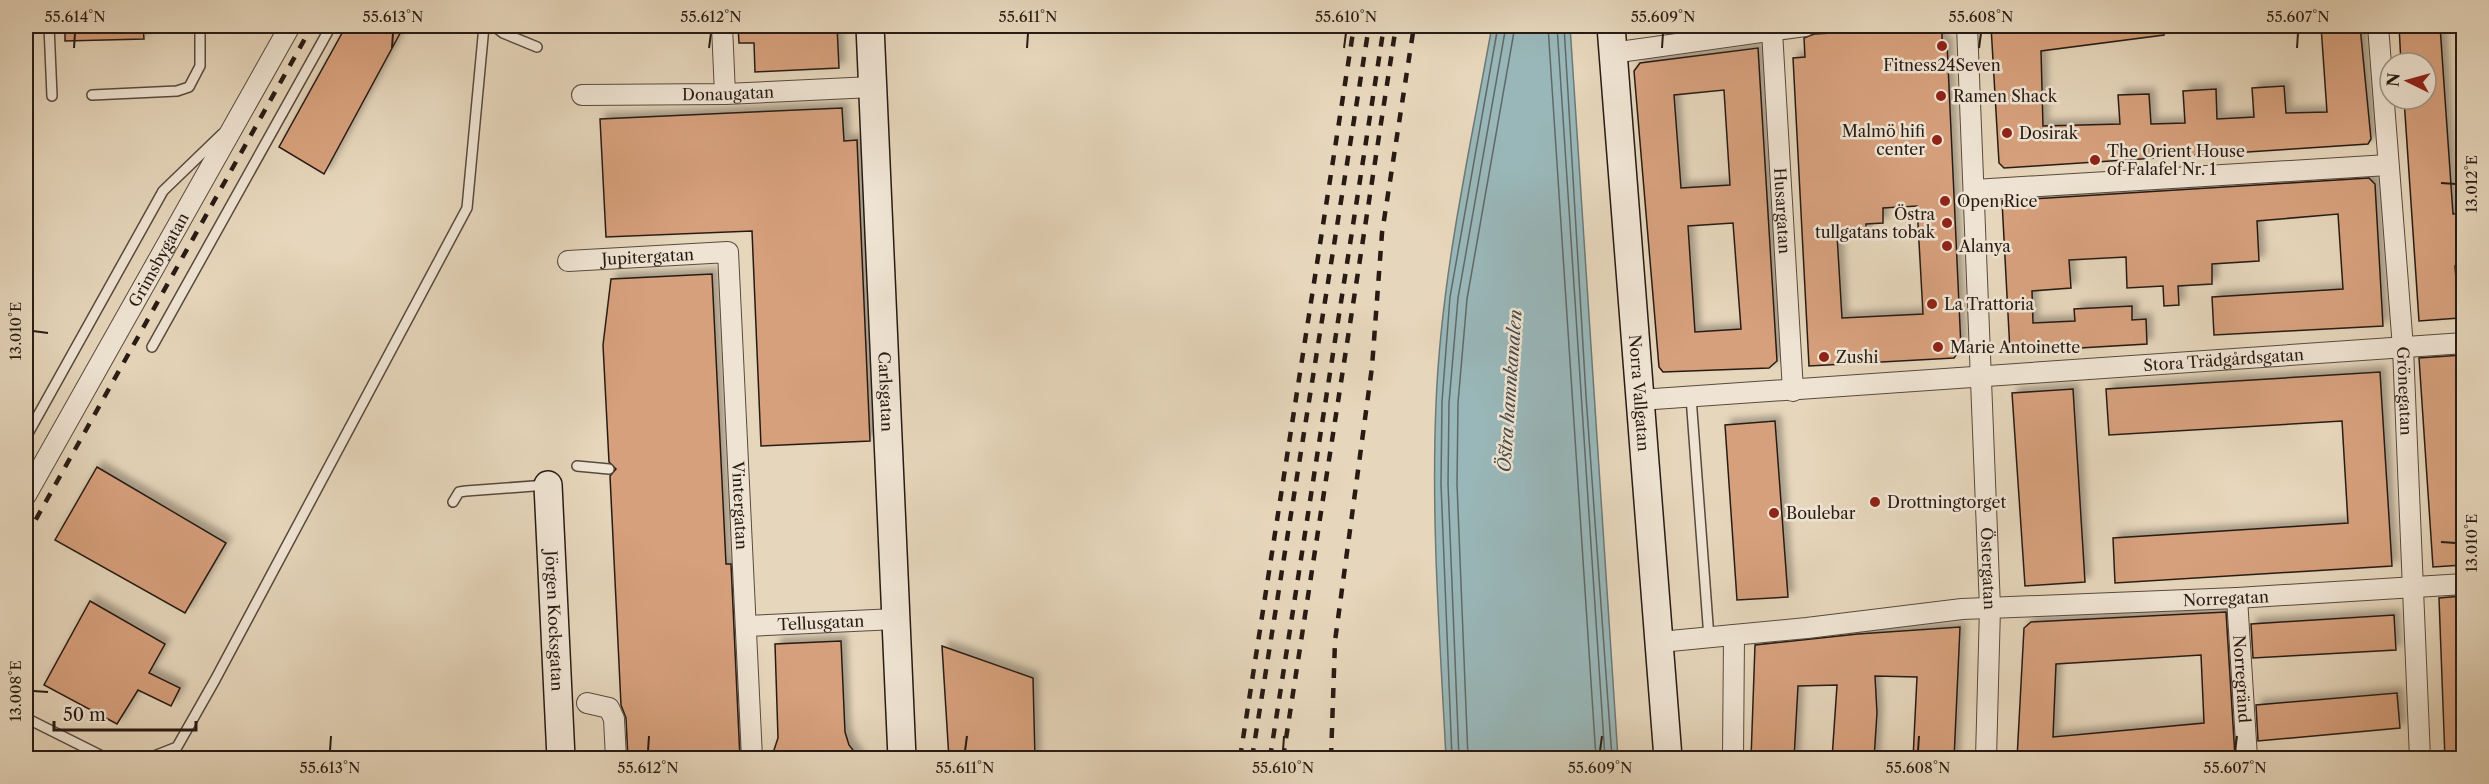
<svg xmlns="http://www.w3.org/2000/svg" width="2489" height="784" font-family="'Libre Caslon Text',serif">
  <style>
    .water { fill: #99b7b9; stroke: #6c7977; stroke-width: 1.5 }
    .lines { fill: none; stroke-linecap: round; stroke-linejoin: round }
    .shore { stroke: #606966; stroke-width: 1.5 }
    .building { fill: #d6a07c; stroke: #281b14; stroke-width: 1.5; fill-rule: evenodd; filter: url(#shadow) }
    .lane-casing { stroke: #584a3e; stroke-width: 12 }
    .street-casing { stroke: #584a3e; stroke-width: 22 }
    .secondary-casing { stroke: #281b14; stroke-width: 30 }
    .lane { stroke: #efe4d3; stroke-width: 9 }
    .street { stroke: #efe4d3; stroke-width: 20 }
    .secondary { stroke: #efe4d3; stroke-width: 27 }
    .rail { stroke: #281b14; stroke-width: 4.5; stroke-dasharray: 10 10; stroke-linecap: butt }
    .ticks { fill: none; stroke: #281b14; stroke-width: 2 }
    .poi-dot { fill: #8f2418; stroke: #efe4d3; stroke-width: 2 }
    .labels { text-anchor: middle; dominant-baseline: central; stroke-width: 5; stroke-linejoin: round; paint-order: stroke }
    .poi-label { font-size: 16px; fill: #281b14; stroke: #efe4d3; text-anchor: start }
    .street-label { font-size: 16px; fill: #281b14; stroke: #efe4d3 }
    .water-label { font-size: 18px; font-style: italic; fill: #4a4a46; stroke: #efe4d3 }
    .neatline { fill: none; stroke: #281b14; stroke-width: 2 }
    .ticks-label { font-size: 15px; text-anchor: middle; fill: #281b14 }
  </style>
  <defs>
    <filter id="shadow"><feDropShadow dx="5.5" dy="-5.5" stdDeviation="3" flood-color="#0004"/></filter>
  </defs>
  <rect width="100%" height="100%" fill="#e6d6bb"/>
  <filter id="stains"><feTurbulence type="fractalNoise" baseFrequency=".00333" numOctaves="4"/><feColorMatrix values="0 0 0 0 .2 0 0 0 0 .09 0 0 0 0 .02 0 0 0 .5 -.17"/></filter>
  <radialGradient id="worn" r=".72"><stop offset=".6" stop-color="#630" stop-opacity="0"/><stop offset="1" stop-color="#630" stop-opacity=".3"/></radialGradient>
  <path class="water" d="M1492,26H1570L1618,758H1446C1440,640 1431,522 1436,404C1441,276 1470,150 1492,26Z"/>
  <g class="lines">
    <g class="shore">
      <polyline points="1548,26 1596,758"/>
      <polyline points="1557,26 1605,758"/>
      <polyline points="1564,26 1586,396 1612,758"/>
      <polyline points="1452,758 1441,484 1442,402 1450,297 1498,26"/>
      <polyline points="1459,758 1448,484 1449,403 1458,298 1506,26"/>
      <polyline points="1468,758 1457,484 1458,403 1467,299 1515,26"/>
    </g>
  </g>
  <g class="building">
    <polygon points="65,26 143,26 144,39 65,41"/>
    <polygon points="346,26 404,26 324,174 279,147"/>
    <polygon points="738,26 837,26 839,68 755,72 754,43 739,43"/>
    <polygon points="1991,26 2163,26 2164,35 2041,51 2043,126 2120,124 2118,95 2149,94 2151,124 2185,123 2183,91 2216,89 2217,119 2254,117 2252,88 2284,86 2286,113 2327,112 2321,26 2360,26 2371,139 2368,144 2004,168 1999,163"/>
    <polygon points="2399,26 2440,26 2453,214 2463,213 2463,265 2455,266 2459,318 2419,321 2404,99 2426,99 2426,63 2401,63"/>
    <path d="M1942,27V43H1947L1961,348L1954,358L1809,366L1793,58L1805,57L1804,38L1814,34ZM1917,206L1923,314L1842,318L1837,235L1866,234V224L1883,223V208Z"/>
    <path d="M1758,48L1777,361L1769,368L1663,372L1659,367L1634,71L1640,63ZM1724,90L1730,185L1681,188L1674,95ZM1733,223L1741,329L1695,332L1688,226Z"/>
    <polygon points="842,108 844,141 857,140 870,441 761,446 752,231 606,237 600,119"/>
    <polygon points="2369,178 2375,184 2383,326 2214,335 2212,297 2343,289 2338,214 2257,221 2259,261 2212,264 2212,284 2178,286 2179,305 2164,306 2163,286 2127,288 2126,257 2069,260 2071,288 2032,291 2033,323 2075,321 2074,309 2132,306 2132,320 2146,319 2147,344 2010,352 2002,201"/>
    <polygon points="712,274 726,564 731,564 740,759 628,759 626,718 621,705 610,476 616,469 609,462 603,345 611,279"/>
    <polygon points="2463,355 2463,394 2461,394 2463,565 2433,567 2419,358"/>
    <polygon points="2380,372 2392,566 2115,583 2113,538 2348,523 2342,421 2109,435 2106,389"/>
    <polygon points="2073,389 2085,582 2025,586 2012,393"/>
    <polygon points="1775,421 1788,597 1737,600 1725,425"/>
    <polygon points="97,467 226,543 185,613 55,540"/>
    <polygon points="2463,596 2463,759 2445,759 2439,598"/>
    <polygon points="90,601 165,644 149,673 180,688 171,706 138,690 117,724 44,685"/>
    <path d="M2226,612L2235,757L2017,759L2024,628L2031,622ZM2201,655L2204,723L2053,737L2056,664Z"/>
    <polygon points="2394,615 2396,650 2253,658 2251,624"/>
    <polygon points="1960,627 1954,759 1913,759 1917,677 1875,676 1877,713 1874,759 1832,759 1837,685 1798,686 1794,759 1751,759 1755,645 1858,634"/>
    <polygon points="841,641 845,732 849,745 860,759 771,759 778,738 775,644"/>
    <polygon points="942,646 1033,678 1035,759 949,759"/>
    <polygon points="2397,693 2400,728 2258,741 2256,705"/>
  </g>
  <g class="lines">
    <defs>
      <g id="lane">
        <polyline points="49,26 52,96"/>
        <polyline points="494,26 503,33 537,47"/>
        <polyline points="92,95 177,91 189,87 200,66 200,26"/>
        <polyline points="152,347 331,26"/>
        <polyline points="1691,397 1709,638"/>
        <polyline points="26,437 163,191 222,134"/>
        <polyline points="577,466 609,469"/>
        <polyline points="453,502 459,492 466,491 547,485"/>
        <polyline points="26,718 106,758"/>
        <polyline points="149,758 177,747 215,680 467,208 484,26"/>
      </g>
      <g id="street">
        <polyline points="722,26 725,94"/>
        <path id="s1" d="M1967,26L1990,608L1986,758"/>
        <path id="s2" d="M2378,26L2403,348L2420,758"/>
        <path id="s3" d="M1772,31L1793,391"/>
        <polyline points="1612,53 1805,26"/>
        <path id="s4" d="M582,95L725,94L872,87"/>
        <polyline points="1974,190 2388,165"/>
        <path id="s5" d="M568,261L728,252L752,758"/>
        <path id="s6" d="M1640,400L2464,343"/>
        <path id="s7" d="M26,495L290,26"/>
        <path id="s8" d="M2237,598L2247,758"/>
        <path id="s9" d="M746,626L896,619"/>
        <path id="s10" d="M1660,642L1807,628L1962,609L2237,598L2464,584"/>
        <polyline points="587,703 609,708 614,719 616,758"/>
        <polyline points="1733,758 1734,635"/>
      </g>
      <g id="secondary">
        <path id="s11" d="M870,26L902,758"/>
        <path id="s12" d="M1611,26L1668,758"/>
        <path id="s13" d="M548,485L561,758"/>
      </g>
    </defs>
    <use href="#lane" class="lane-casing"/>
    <use href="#street" class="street-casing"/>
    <use href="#secondary" class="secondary-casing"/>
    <use href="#lane" class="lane"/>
    <use href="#street" class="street"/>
    <use href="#secondary" class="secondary"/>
    <g class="rail">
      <polyline points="26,537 312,26"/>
      <polyline points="1240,758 1354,26"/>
      <polyline points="1252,758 1369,26"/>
      <polyline points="1270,758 1384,26"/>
      <polyline points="1283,758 1396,26"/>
      <polyline points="1331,758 1335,641 1372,367 1382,233 1414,26"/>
    </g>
  </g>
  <path class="ticks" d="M74,48L75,33M392,48L393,33M709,48L711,33M1027,48L1028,33M1344,48L1346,33M1662,48L1663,33M1979,48L1981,33M2297,48L2298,33M2441,183L2456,184M33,331L48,333M2441,542L2456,543M33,691L48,692M330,751L331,736M648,751L649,736M965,751L967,736M1283,751L1284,736M1600,751L1602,736M1918,751L1919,736M2235,751L2237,736"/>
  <g class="poi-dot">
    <circle cx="1942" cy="46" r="6"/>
    <circle cx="1941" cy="96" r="6"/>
    <circle cx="2007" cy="133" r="6"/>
    <circle cx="1937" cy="140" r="6"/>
    <circle cx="2095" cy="160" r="6"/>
    <circle cx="1945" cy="201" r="6"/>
    <circle cx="1947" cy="223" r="6"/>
    <circle cx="1947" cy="246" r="6"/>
    <circle cx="1932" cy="304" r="6"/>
    <circle cx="1938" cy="347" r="6"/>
    <circle cx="1824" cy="357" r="6"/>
    <circle cx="1875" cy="502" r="6"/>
    <circle cx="1774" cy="513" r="6"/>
  </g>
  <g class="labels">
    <g class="poi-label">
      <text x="1942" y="65" text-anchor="middle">Fitness24Seven</text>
      <text x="1953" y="96">Ramen Shack</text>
      <text x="1925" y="131" text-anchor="end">Malmö hifi<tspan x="1925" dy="18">center</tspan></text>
      <text x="2019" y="133">Dosirak</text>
      <text x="2107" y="151">The Orient House<tspan x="2107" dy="18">of Falafel Nr. 1</tspan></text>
      <text x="1957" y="201">Open Rice</text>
      <text x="1935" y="214" text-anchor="end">Östra<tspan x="1935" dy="18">tullgatans tobak</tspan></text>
      <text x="1959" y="246">Alanya</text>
      <text x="1944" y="304">La Trattoria</text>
      <text x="1950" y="347">Marie Antoinette</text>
      <text x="1836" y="357">Zushi</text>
      <text x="1887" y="502">Drottningtorget</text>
      <text x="1786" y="513">Boulebar</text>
    </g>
    <g class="street-label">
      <text stroke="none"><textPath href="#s4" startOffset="146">Donaugatan</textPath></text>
      <text stroke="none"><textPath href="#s3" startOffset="180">Husargatan</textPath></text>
      <text stroke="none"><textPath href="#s5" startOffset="80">Jupitergatan</textPath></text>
      <text stroke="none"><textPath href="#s7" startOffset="270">Grimsbygatan</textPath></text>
      <text stroke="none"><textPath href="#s6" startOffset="585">Stora Trädgårdsgatan</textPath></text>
      <text stroke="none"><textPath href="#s11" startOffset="366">Carlsgatan</textPath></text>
      <text stroke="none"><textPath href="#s12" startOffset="368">Norra Vallgatan</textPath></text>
      <text stroke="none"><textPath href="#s2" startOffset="366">Grönegatan</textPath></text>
      <text stroke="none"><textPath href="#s5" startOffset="414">Vintergatan</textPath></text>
      <text stroke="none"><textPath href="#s1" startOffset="543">Östergatan</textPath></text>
      <text stroke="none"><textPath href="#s10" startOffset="568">Norregatan</textPath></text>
      <text stroke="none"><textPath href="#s13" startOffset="136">Jörgen Kocksgatan</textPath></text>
      <text stroke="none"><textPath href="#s9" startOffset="75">Tellusgatan</textPath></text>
      <text stroke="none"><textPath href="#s8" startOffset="81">Norregränd</textPath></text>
    </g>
    <g class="water-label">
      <text transform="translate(1510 391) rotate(-86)">Östra hamnkanalen</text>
    </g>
  </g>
  <rect width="2489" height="784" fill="none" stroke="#e6d6bb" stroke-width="66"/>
  <g transform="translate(2408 81) rotate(275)"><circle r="28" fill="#efe4d3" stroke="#9f9487" stroke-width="1.5"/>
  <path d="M0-4.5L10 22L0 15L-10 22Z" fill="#8f2418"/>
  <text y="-9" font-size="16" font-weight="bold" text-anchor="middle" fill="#281b14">N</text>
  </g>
  <path d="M54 721v9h142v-9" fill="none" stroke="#281b14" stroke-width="3"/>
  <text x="63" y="721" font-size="18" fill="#281b14" stroke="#efe4d3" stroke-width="4.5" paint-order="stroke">50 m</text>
  <rect x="33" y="33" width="2423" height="718" class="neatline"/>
  <g class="ticks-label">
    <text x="75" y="22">55.614°N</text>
    <text x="393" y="22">55.613°N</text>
    <text x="711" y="22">55.612°N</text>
    <text x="1028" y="22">55.611°N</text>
    <text x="1346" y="22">55.610°N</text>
    <text x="1663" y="22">55.609°N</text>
    <text x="1981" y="22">55.608°N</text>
    <text x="2298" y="22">55.607°N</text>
    <text transform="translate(2472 184) rotate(-90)" y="5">13.012°E</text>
    <text transform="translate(16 331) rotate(-90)" y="5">13.010°E</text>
    <text transform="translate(2472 543) rotate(-90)" y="5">13.010°E</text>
    <text transform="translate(16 691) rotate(-90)" y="5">13.008°E</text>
    <text x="330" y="773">55.613°N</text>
    <text x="648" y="773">55.612°N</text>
    <text x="965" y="773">55.611°N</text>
    <text x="1283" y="773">55.610°N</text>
    <text x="1600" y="773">55.609°N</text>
    <text x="1918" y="773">55.608°N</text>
    <text x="2235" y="773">55.607°N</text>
  </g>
  <rect width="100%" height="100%" filter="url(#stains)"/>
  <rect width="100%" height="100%" fill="url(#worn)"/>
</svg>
